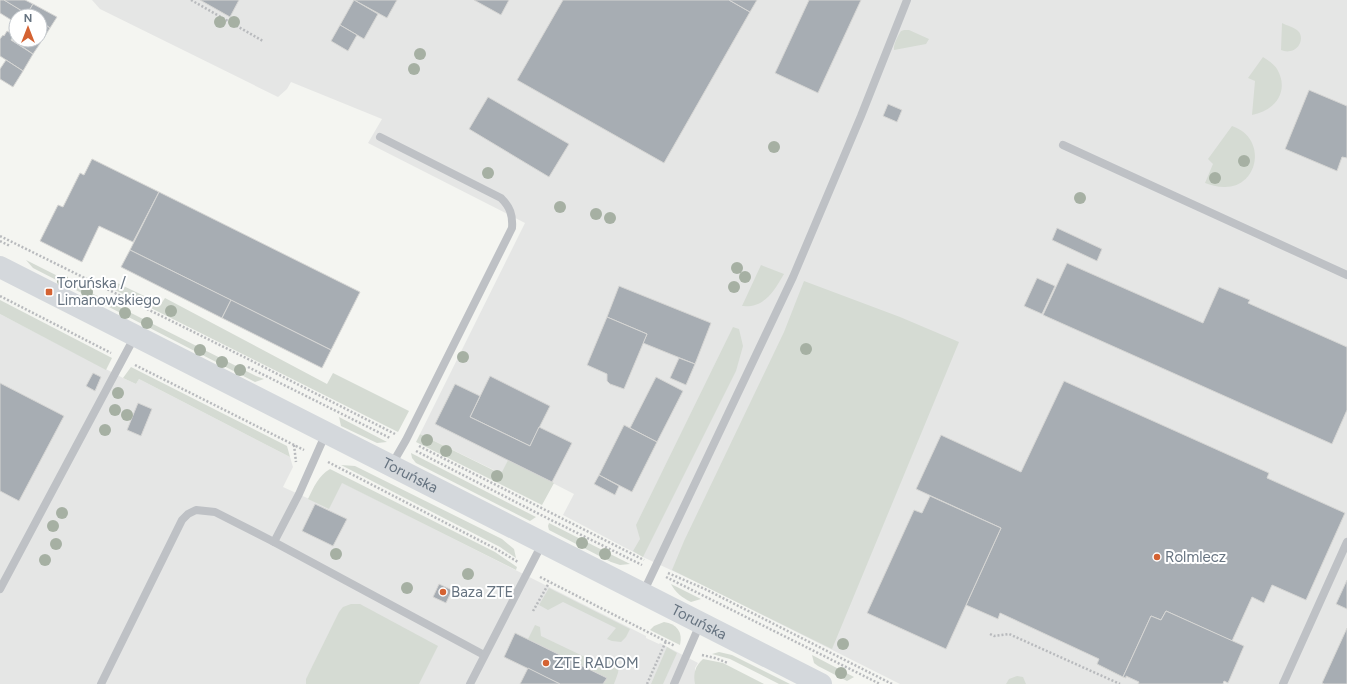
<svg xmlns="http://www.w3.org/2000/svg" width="1347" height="684" font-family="Figtree,sans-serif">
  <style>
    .built { fill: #e5e6e5 }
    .green { fill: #d5dbd3 }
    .building { fill: #a7adb3; stroke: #d6d6d4 }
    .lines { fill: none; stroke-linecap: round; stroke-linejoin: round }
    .path { stroke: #b8babd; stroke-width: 2.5; stroke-dasharray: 2 2; stroke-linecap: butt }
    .lane { stroke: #bec1c5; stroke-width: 8 }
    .secondary { stroke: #d4d8dc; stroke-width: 22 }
    .tree { fill: #a6b0a3 }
    .poi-dot { fill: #d46232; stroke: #fff; stroke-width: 1.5 }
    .labels { text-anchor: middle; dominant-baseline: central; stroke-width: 4; stroke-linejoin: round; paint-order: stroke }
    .poi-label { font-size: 15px; fill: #667380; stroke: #fff; text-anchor: start }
    .street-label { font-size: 15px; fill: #667380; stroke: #fff }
  </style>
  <rect width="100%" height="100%" fill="#f4f5f1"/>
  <g class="built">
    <polygon points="92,0 1347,0 1347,684 900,684 703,585 643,557 563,515 574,494 508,460 502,474 420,434 525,223 368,143 382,119 291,82 287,89 278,97 100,9"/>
    <polygon points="0,314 123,378 136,384 139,379 290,457 293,467 283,487 329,508 341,482 646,636 646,638 659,644 660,643 698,663 695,668 695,684 0,684"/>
  </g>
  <g class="green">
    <path d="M1282,23C1287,26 1295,27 1299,32C1304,39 1299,50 1290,51C1287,52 1284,51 1281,50Z"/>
    <path d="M904,30H909L929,39L926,44L894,50C893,44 898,36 901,31Z"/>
    <path d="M1263,57C1268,60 1274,64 1277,69C1290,91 1275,111 1252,115L1255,81L1248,78Z"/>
    <path d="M1232,126C1268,138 1259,188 1224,187C1217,187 1211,185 1205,183L1213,164L1208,159Z"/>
    <polygon points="26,260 256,376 264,379 255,382 33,268"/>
    <path d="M761,265L784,274C774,291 765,308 742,306Z"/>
    <polygon points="113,281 161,304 165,298 327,384 333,373 409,411 398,432 109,287"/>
    <polygon points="804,281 900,317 959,342 832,649 672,570 684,541 784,332"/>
    <polygon points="0,300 112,358 106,370 0,314"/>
    <polygon points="733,327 739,329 743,346 736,371 643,557 633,551 640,539 636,525"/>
    <polygon points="131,367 287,446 290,457 139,379 136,384 123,378"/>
    <polygon points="339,417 387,442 377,443 341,426"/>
    <polygon points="420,434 501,474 508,460 554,483 542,505 416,442"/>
    <polygon points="411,453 536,517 530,521 416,463 412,458"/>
    <polygon points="341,465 355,466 502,539 514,549 516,558 500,547"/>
    <path d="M330,469L495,552L517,567L516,570L342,483L329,509L308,499C314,487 318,476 330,469Z"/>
    <polygon points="549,523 630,564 620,565 611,562 549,530 548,526"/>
    <path d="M671,584L701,599L691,602C681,597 676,593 671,584Z"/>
    <polygon points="549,588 630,629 626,637 621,642 612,641 607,639 616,628 563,602 548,610 539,605"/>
    <polygon points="351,604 360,604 438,646 419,684 306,684 306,679 339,612 343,607"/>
    <path d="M664,622C677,624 683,632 680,645L650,630L654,626Z"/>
    <path d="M535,625L540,627L541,636L608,668V657C623,664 619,671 614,684H603L606,677L528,639Z"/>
    <polygon points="667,647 677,653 663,684 651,684"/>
    <polygon points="719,652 732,655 790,684 779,684 730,659 712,654"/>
    <polygon points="812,655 854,677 847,681 818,666 814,663"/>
    <path d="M703,659L723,663L764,684H695C693,674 695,666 703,659Z"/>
    <polygon points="1017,676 1023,677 1026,684 1006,684 1009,679"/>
  </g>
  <g class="building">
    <polygon points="0,0 4,0 31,16 16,16 16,23 0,13"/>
    <polygon points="4,0 25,0 33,4 27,14"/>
    <polygon points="200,0 239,0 230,17"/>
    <polygon points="354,0 397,0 387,18"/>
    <polygon points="354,0 378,14 364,39 340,25"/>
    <polygon points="474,0 509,0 501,15"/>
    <polygon points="563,0 729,0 750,12 664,163 517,80"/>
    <polygon points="729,0 757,0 750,12"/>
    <polygon points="809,0 861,0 818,93 775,73"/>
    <polygon points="33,4 57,17 50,28 40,21 40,16 31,16 27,14"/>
    <polygon points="40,21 50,28 45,36 40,33"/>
    <polygon points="340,25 357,35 348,51 331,41"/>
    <polygon points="7,31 14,35 11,40 33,54 23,71 0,56 0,39 3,35 4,36"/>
    <polygon points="40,33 45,36 33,54 20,45 24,40 40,40"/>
    <polygon points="6,60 23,71 13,87 0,79 0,69"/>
    <polygon points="1309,90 1347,106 1347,158 1342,157 1337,171 1285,149"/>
    <polygon points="488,97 569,144 549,177 469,129"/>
    <polygon points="888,104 902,110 897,122 883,116"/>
    <polygon points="92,159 159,192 133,242 99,226 82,262 40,241 58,205 63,207 80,173 84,175"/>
    <polygon points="159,192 360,292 331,350 130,250"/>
    <polygon points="1057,228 1102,249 1097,261 1052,240"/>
    <polygon points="130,250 231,300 222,318 121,267"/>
    <polygon points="1067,263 1203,323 1219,287 1250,300 1248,303 1347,347 1347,410 1332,444 1043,315"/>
    <polygon points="1037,278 1055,286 1042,314 1024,306"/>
    <polygon points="619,286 711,323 695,364 643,343 647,334 607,317"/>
    <polygon points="231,300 331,350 322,368 222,318"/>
    <polygon points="607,317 647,334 624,389 610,384 607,381 607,374 587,365"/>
    <polygon points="679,358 695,364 686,385 670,378"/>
    <polygon points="93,373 101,377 95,391 86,386"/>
    <polygon points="490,376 550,406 530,446 470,417"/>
    <polygon points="656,377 683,391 657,442 630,428"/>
    <polygon points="1064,381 1269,473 1267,478 1345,513 1306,600 1272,585 1264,603 1252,597 1232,641 1166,611 1161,620 1151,616 1123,677 1097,664 1099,659 1000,613 998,619 966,605 1001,528 916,489 941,435 1021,472"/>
    <polygon points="0,383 64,416 19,501 0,491"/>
    <polygon points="455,384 480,396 470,417 530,446 539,427 572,443 552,482 435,424"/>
    <polygon points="138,403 152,409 141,436 127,430"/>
    <polygon points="624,425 657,442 632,492 599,475"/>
    <polygon points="599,475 619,486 615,495 594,484"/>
    <polygon points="930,496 1001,528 946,649 867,613 914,510 922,513"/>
    <polygon points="315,504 347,519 333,546 302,531"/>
    <polygon points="1347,580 1347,609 1336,604"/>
    <polygon points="439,584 452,590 446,603 433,597"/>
    <polygon points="1166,611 1244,646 1228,683 1224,681 1223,684 1138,684 1139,682 1126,676 1126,678 1123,677 1151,616 1161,620"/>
    <polygon points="1347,628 1347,684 1324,684 1322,683"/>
    <polygon points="515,633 607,678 603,684 560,684 504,657"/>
    <polygon points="528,668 560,684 520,684"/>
  </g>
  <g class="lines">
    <g class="path">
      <polyline points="191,0 263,41"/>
      <polyline points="0,236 248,359 395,434"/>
      <polyline points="0,241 10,246"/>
      <polyline points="0,296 111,353"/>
      <polyline points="135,365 304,450"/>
      <polyline points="248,367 390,438"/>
      <polyline points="294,445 296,462"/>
      <polyline points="419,446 644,560"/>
      <polyline points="416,451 545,517 642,565"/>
      <polyline points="328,462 498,550 518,562"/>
      <polyline points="668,573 705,589 892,684"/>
      <polyline points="540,577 675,646"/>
      <polyline points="666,577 880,684"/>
      <polyline points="533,611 549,583"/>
      <polyline points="990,634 994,636 1009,634 1120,684"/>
      <polyline points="702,655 715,658 728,663"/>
      <polyline points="647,684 666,641"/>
    </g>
    <g class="lane">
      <path d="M380,137L501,198C510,207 513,215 512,228L406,440L391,466"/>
      <polyline points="1063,145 1347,275"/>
      <polyline points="274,542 299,494 326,433"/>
      <polyline points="0,589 135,336"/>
      <polyline points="643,593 793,277 861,116 907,0"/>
      <polyline points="101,684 182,520 188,514 196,510 215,512 274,542 484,655"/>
      <polyline points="470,684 542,544"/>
      <polyline points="674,684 700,624"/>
      <polyline points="1283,684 1347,542"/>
    </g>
    <path class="secondary" id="s1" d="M0,267L821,684"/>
  </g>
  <g class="tree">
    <circle cx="220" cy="22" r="6"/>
    <circle cx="234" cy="22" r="6"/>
    <circle cx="420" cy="54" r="6"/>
    <circle cx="414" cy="69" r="6"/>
    <circle cx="774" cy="147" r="6"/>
    <circle cx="1244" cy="161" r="6"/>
    <circle cx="488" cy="173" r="6"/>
    <circle cx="1215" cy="178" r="6"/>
    <circle cx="1080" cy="198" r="6"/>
    <circle cx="560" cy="207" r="6"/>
    <circle cx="596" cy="214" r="6"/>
    <circle cx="610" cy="218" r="6"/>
    <circle cx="737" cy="268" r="6"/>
    <circle cx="745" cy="277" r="6"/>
    <circle cx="63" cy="281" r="6"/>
    <circle cx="734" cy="287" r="6"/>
    <circle cx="87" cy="292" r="6"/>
    <circle cx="171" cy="311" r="6"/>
    <circle cx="125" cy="313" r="6"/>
    <circle cx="147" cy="323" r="6"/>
    <circle cx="806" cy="349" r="6"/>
    <circle cx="200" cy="350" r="6"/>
    <circle cx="463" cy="357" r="6"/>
    <circle cx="222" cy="362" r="6"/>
    <circle cx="240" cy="370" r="6"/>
    <circle cx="118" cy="393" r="6"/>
    <circle cx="115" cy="410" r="6"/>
    <circle cx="127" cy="415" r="6"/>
    <circle cx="105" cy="430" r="6"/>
    <circle cx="427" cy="440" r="6"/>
    <circle cx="446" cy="451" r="6"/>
    <circle cx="497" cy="476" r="6"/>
    <circle cx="62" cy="513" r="6"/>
    <circle cx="53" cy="526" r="6"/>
    <circle cx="582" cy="543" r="6"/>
    <circle cx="56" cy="544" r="6"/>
    <circle cx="336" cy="554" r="6"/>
    <circle cx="605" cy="554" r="6"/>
    <circle cx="45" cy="560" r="6"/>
    <circle cx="468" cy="574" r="6"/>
    <circle cx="407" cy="588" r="6"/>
    <circle cx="843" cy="644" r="6"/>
    <circle cx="841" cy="673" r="6"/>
  </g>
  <g class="poi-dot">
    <rect x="45" y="288" width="8" height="8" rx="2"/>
    <circle cx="1157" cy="557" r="4"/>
    <circle cx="443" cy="592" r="4"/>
    <circle cx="546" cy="663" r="4"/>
  </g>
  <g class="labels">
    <g class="poi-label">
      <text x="57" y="283">Toruńska /<tspan x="57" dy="17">Limanowskiego</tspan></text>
      <text x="1165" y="557">Rolmlecz</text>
      <text x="451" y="592">Baza ZTE</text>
      <text x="554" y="663">ZTE RADOM</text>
    </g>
    <g class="street-label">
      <text stroke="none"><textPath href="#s1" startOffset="460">Toruńska</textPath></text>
      <text stroke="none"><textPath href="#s1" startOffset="784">Toruńska</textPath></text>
    </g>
  </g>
  <g transform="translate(28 28)"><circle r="19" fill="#ffffff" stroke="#c2c7cc"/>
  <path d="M0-3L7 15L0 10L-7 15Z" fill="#d46232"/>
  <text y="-6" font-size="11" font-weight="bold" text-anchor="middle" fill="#667380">N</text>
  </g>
</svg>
